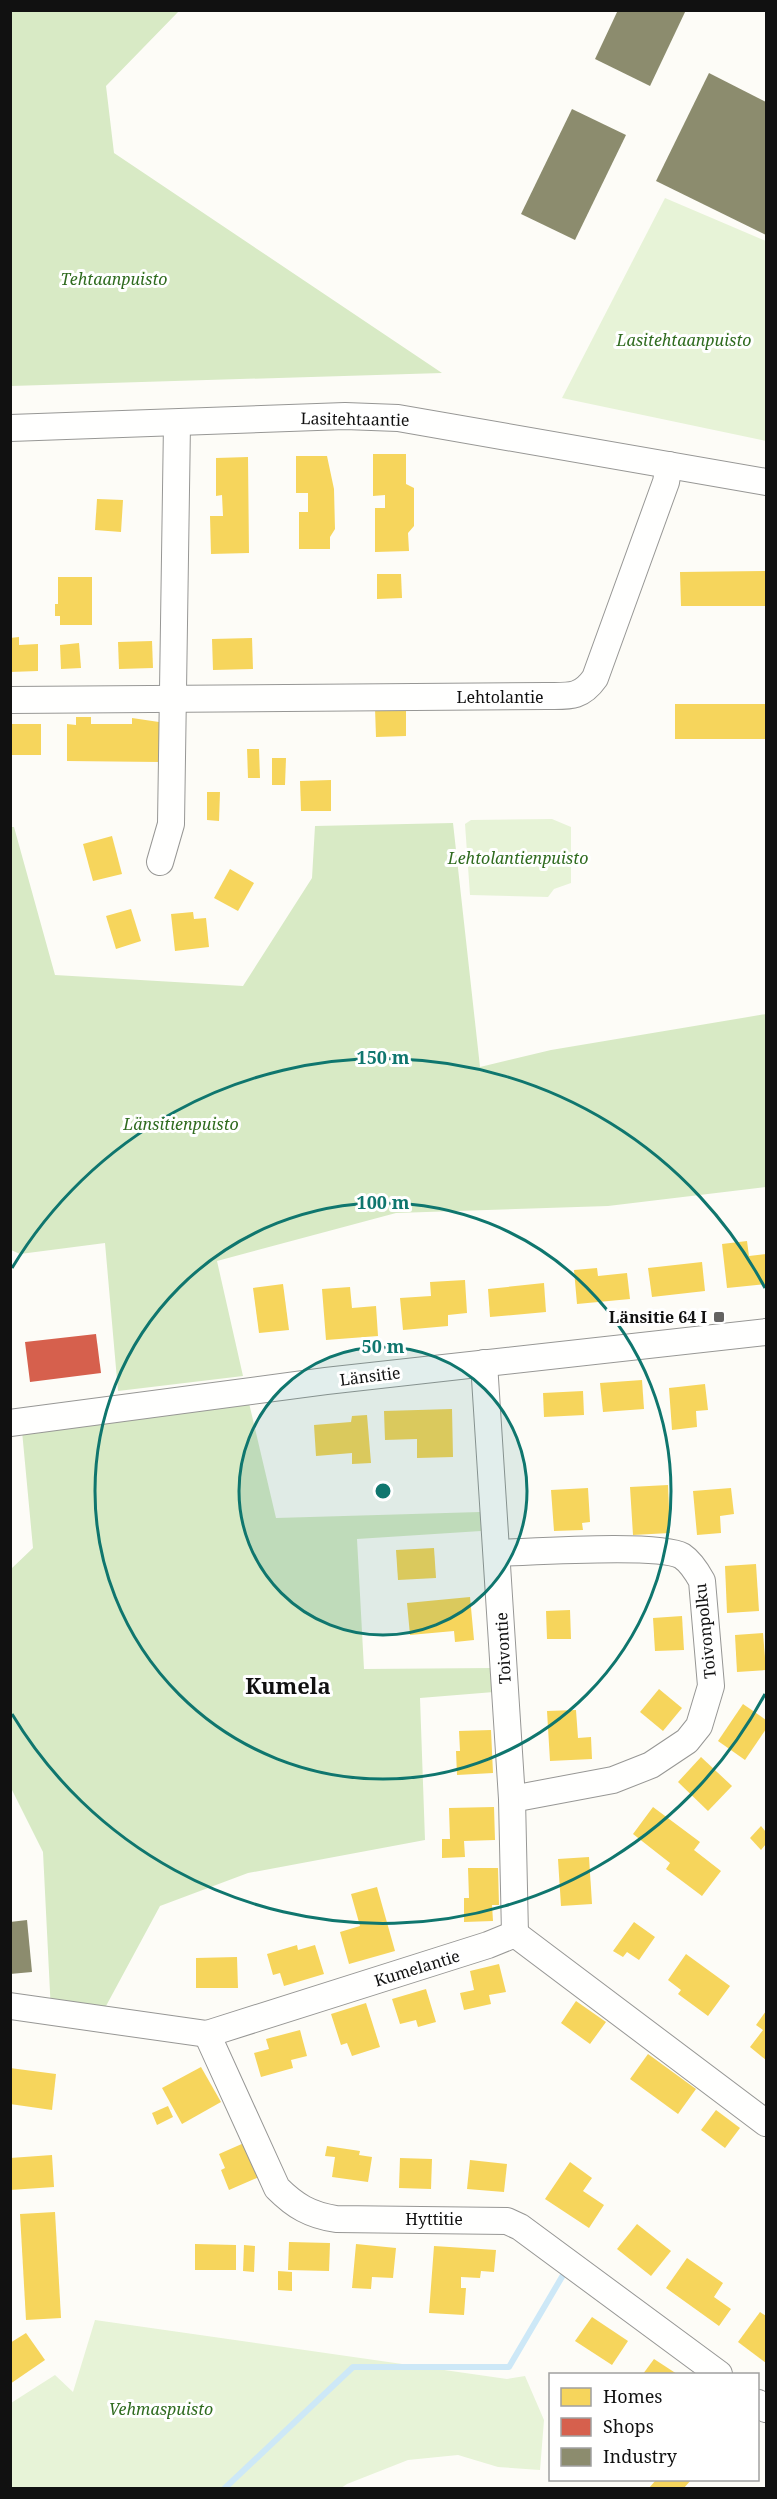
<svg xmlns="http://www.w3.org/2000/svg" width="777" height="2499" font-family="'Noto Serif',serif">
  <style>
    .green { fill: #e7f3d7 }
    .forest { fill: #d8eac5 }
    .homes { fill: #f6d55c }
    .shops { fill: #d6604d }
    .industry { fill: #8c8c6e }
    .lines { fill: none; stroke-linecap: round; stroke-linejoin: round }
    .stream { stroke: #cde8f7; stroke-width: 6 }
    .minor-casing { stroke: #979795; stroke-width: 28 }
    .minor { stroke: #fffffe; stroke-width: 26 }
    .ring { fill: none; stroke: #0f766e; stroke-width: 3 }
    .poi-dot { fill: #646362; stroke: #fff; stroke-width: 2 }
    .labels { text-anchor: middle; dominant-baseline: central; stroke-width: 6; stroke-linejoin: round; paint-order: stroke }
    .park-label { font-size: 16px; font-style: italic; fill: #2f6b1f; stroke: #fff }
    .street-label { font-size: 16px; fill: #111; stroke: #fff }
    .poi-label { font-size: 16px; font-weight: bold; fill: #111; stroke: #fff; text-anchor: end }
    .district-label { font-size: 22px; font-weight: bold; fill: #111; stroke: #fff }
    .centre { fill: #0f766e; stroke: #fff; stroke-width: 3 }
    .ring-label { font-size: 18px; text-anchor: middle; font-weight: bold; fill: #0f766e; stroke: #fff; stroke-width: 6; stroke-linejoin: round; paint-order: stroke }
  </style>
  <rect width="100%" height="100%" fill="#fdfcf7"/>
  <g class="green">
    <polygon points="665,198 766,241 766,441 562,398"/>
    <polygon points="552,819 571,827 571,883 554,889 548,897 470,895 465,824 471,820"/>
    <polygon points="95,2320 507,2379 525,2376 544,2420 540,2470 498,2467 458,2455 408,2460 347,2484 341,2488 11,2488 11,2403 55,2375 73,2392"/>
  </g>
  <g class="forest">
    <polygon points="10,11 179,11 106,86 114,153 442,373 11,386"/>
    <polygon points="453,823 480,1067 551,1050 766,1014 766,1187 608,1206 396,1213 217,1261 243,1376 118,1391 105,1243 20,1254 11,1250 11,827 14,827 55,975 243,986 312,878 315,826"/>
    <polygon points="249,1403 276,1518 480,1512 481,1531 357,1539 364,1669 494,1668 494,1692 420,1698 425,1840 248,1873 160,1906 99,2019 51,2012 43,1852 11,1788 11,1569 33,1548 22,1431"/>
  </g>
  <g class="homes">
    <polygon points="373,454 406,454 406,484 414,488 414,526 408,533 409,551 375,552 375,508 385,508 385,495 373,496"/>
    <polygon points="296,456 327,456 334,489 335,529 330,537 330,549 299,549 299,512 308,512 308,493 296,493"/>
    <polygon points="248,457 249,553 211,554 210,516 223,516 222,495 216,496 216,458"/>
    <polygon points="97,499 123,500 121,532 95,530"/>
    <polygon points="766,571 766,606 681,606 680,572"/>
    <polygon points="377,574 401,574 402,598 377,599"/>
    <polygon points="58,577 92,577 92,625 60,625 60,616 55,616 55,604 58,604"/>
    <polygon points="19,637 19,645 38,644 38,671 10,672 10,638"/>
    <polygon points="252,638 253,669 213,670 212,639"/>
    <polygon points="152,641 153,668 119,669 118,642"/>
    <polygon points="79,643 81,668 61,669 60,645"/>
    <rect x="675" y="704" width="91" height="35"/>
    <polygon points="375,708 406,708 406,736 376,737"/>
    <polygon points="76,717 91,717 91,724 132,724 132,718 159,722 159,762 67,761 67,724 76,725"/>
    <rect x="10" y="724" width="31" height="31"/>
    <polygon points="247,749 259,749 260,778 248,778"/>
    <polygon points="272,758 286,758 285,785 272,785"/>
    <polygon points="331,780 331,811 301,811 300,781"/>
    <polygon points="207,792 220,792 219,821 207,820"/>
    <polygon points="112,836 122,874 93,881 83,844"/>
    <polygon points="230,869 254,883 238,911 214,898"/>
    <polygon points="131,909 141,941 116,949 106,916"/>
    <polygon points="193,912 194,919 206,918 209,947 175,951 171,914"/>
    <polygon points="747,1241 749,1256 766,1254 766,1284 727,1288 722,1244"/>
    <polygon points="702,1262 705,1291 652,1297 648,1268"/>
    <polygon points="597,1268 598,1276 627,1273 630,1299 577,1304 574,1270"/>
    <polygon points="465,1280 467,1313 448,1315 448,1326 403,1330 400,1298 431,1296 430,1282"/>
    <polygon points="544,1283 546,1312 490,1317 488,1289"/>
    <polygon points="283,1284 289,1330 259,1333 253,1288"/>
    <polygon points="350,1287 352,1308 376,1306 378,1336 326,1340 322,1289"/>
    <polygon points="642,1380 644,1409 603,1412 600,1383"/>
    <polygon points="705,1384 708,1410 696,1411 697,1427 672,1430 669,1388"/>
    <polygon points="583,1391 584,1415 544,1417 543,1393"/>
    <polygon points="452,1409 453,1457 417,1458 417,1439 385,1440 384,1411"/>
    <polygon points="367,1415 371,1463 352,1464 352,1453 316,1456 314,1425 351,1422 352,1416"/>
    <polygon points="668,1485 670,1533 633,1535 630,1487"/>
    <polygon points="588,1488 590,1522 582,1523 583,1530 554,1531 551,1490"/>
    <polygon points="731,1488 734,1514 720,1516 721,1533 697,1535 693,1491"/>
    <polygon points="434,1548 436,1578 398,1580 396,1550"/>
    <polygon points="756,1564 759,1611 727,1613 725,1566"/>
    <polygon points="470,1597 474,1640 455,1642 454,1631 410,1635 407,1603"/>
    <polygon points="570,1610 571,1639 547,1639 546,1611"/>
    <polygon points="682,1616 684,1650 655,1651 653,1618"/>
    <polygon points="763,1633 766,1670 737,1672 735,1635"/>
    <polygon points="659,1689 682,1708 663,1731 640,1712"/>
    <polygon points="743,1704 766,1720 766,1729 745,1760 718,1741"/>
    <polygon points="576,1710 578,1738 591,1737 592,1759 550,1761 547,1711"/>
    <polygon points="491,1730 493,1773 457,1775 456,1751 460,1751 459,1731"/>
    <polygon points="701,1757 732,1786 708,1811 678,1782"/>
    <polygon points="494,1807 495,1840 464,1841 465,1857 442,1858 442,1839 450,1839 449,1808"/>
    <polygon points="653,1807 700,1842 694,1850 721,1871 702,1896 666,1869 670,1863 633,1834"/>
    <polygon points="761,1826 766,1832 766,1844 761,1850 750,1838"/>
    <polygon points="589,1857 592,1904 561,1906 558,1859"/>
    <polygon points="468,1868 498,1868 499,1905 492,1905 493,1921 464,1922 464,1898 469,1898"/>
    <polygon points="377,1887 395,1951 349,1964 340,1932 360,1926 351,1894"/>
    <polygon points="634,1922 655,1937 639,1960 627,1952 623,1957 613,1951"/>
    <polygon points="297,1945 298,1950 315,1945 324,1974 284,1986 280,1973 273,1975 267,1954"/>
    <polygon points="686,1954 730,1986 708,2016 678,1994 681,1990 668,1980"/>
    <polygon points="237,1957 238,1988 196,1988 196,1958"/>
    <polygon points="499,1964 506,1992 489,1995 491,2004 464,2010 460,1993 474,1990 470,1971"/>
    <polygon points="426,1989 436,2022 418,2027 416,2020 400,2024 392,1999"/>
    <polygon points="576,2001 606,2022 590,2044 561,2023"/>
    <polygon points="366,2003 380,2047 352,2056 347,2043 341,2045 331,2014"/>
    <polygon points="766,2011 766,2060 750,2047 763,2030 756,2025"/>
    <polygon points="300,2030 307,2056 291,2060 293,2068 261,2077 254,2053 269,2049 266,2039"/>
    <polygon points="648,2054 696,2089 678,2114 630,2079"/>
    <polygon points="201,2067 221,2102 182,2124 162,2088"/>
    <polygon points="10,2068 56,2074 52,2110 10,2104"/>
    <polygon points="168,2106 173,2117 157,2125 152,2113"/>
    <polygon points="716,2110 740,2128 725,2148 701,2130"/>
    <polygon points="244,2143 259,2177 229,2190 221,2170 225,2168 219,2154"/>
    <polygon points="327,2146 360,2151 359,2155 372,2157 368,2182 332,2177 335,2157 325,2156"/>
    <polygon points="52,2155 54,2187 10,2190 10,2158"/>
    <polygon points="400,2158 432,2159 431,2189 399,2188"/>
    <polygon points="470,2160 507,2164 504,2192 467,2189"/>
    <polygon points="570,2162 592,2178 583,2191 604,2205 589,2228 545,2199"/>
    <polygon points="55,2212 61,2318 26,2320 20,2214"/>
    <polygon points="637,2224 671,2251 651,2276 617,2249"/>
    <polygon points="289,2242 330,2243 329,2271 288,2270"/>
    <polygon points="195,2244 236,2245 236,2270 195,2270"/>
    <polygon points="356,2244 396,2248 393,2278 372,2277 371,2289 352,2288"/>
    <polygon points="244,2245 255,2246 254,2272 243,2271"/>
    <polygon points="434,2246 496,2250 494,2272 481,2271 480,2278 461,2277 461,2288 466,2288 464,2315 429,2313"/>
    <polygon points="687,2258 723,2283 714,2297 731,2309 719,2326 666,2288"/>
    <polygon points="278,2271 292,2272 292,2291 278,2290"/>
    <polygon points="760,2312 766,2316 766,2363 738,2342"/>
    <polygon points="592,2317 628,2341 612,2365 575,2341"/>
    <polygon points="26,2333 45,2360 10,2384 10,2343"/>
    <polygon points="654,2359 677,2374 643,2374"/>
    <polygon points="656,2480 691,2480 684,2488 649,2488"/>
  </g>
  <polygon class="shops" points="96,1334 101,1373 30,1382 25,1342"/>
  <g class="industry">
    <polygon points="618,10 686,10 650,86 595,59"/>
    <polygon points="709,73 766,102 766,235 656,181"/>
    <polygon points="572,109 626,135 575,240 521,214"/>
    <polygon points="27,1920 32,1972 10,1974 10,1922"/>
  </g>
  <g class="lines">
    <polyline class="stream" points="225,2488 353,2367 509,2367 566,2270"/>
    <defs>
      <g id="minor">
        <polyline points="10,428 345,416 398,418 766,482"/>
        <path d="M10,700L547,696C569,696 581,698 595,678L666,482L669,465"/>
        <polyline points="160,862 171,824 177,423"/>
        <polyline points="484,1363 512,1799 515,1934"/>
        <polyline points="10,1423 326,1381 766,1332"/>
        <path d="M497,1553C531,1552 659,1543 682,1556C691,1562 697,1572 702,1581L711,1686L699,1726L687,1741L651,1765L613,1780L512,1799"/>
        <polyline points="10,2006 207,2034 488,1945 515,1934 766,2123"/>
        <path d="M207,2034L277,2188C295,2206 310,2215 336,2219L507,2221L520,2227L719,2374"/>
        <polyline points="758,2403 766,2409"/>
      </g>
    </defs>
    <use href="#minor" class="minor-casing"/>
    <use href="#minor" class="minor"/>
  </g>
  <circle cx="383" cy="1491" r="144" fill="#0f766e" fill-opacity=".12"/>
  <g class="ring">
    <circle cx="383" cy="1491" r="144"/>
    <circle cx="383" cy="1491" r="288"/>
    <path d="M765 1694A433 433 0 0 1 12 1714M12 1268A433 433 0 0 1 765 1288"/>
  </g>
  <rect class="poi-dot" x="713" y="1311" width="12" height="12" rx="3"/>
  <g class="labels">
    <g class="park-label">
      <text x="114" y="279">Tehtaanpuisto</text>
      <text x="684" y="340">Lasitehtaanpuisto</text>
      <text x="518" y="858">Lehtolantienpuisto</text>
      <text x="181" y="1124">Länsitienpuisto</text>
      <text x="161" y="2409">Vehmaspuisto</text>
    </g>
    <g class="street-label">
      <text transform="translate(355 419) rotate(1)">Lasitehtaantie</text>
      <text x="500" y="697">Lehtolantie</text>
      <text transform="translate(370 1376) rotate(-7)">Länsitie</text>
      <text transform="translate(705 1631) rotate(-96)">Toivonpolku</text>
      <text transform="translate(503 1648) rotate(-93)">Toivontie</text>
      <text transform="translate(417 1968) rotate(-17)">Kumelantie</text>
      <text x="434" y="2219">Hyttitie</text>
    </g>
    <g class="poi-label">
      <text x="707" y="1317">Länsitie 64 I</text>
    </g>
    <g class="district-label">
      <text x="288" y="1685">Kumela</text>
    </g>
  </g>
  <circle cx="383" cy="1491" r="9" class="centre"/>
  <g class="ring-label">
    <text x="383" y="1064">150 m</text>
    <text x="383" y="1209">100 m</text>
    <text x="383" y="1353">50 m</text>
  </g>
  <rect width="777" height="2499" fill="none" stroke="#111111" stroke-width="24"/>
  <rect x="549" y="2373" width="210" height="108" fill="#ffffff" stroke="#a0a0a0" stroke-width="1.5"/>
  <rect x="561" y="2388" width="30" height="18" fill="#f6d55c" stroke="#a0a0a0" stroke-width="1.5"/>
  <text x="603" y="2403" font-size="18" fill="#111111">Homes</text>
  <rect x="561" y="2418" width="30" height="18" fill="#d6604d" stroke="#a0a0a0" stroke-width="1.5"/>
  <text x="603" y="2433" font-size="18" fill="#111111">Shops</text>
  <rect x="561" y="2448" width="30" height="18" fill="#8c8c6e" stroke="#a0a0a0" stroke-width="1.5"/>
  <text x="603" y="2463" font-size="18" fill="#111111">Industry</text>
</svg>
